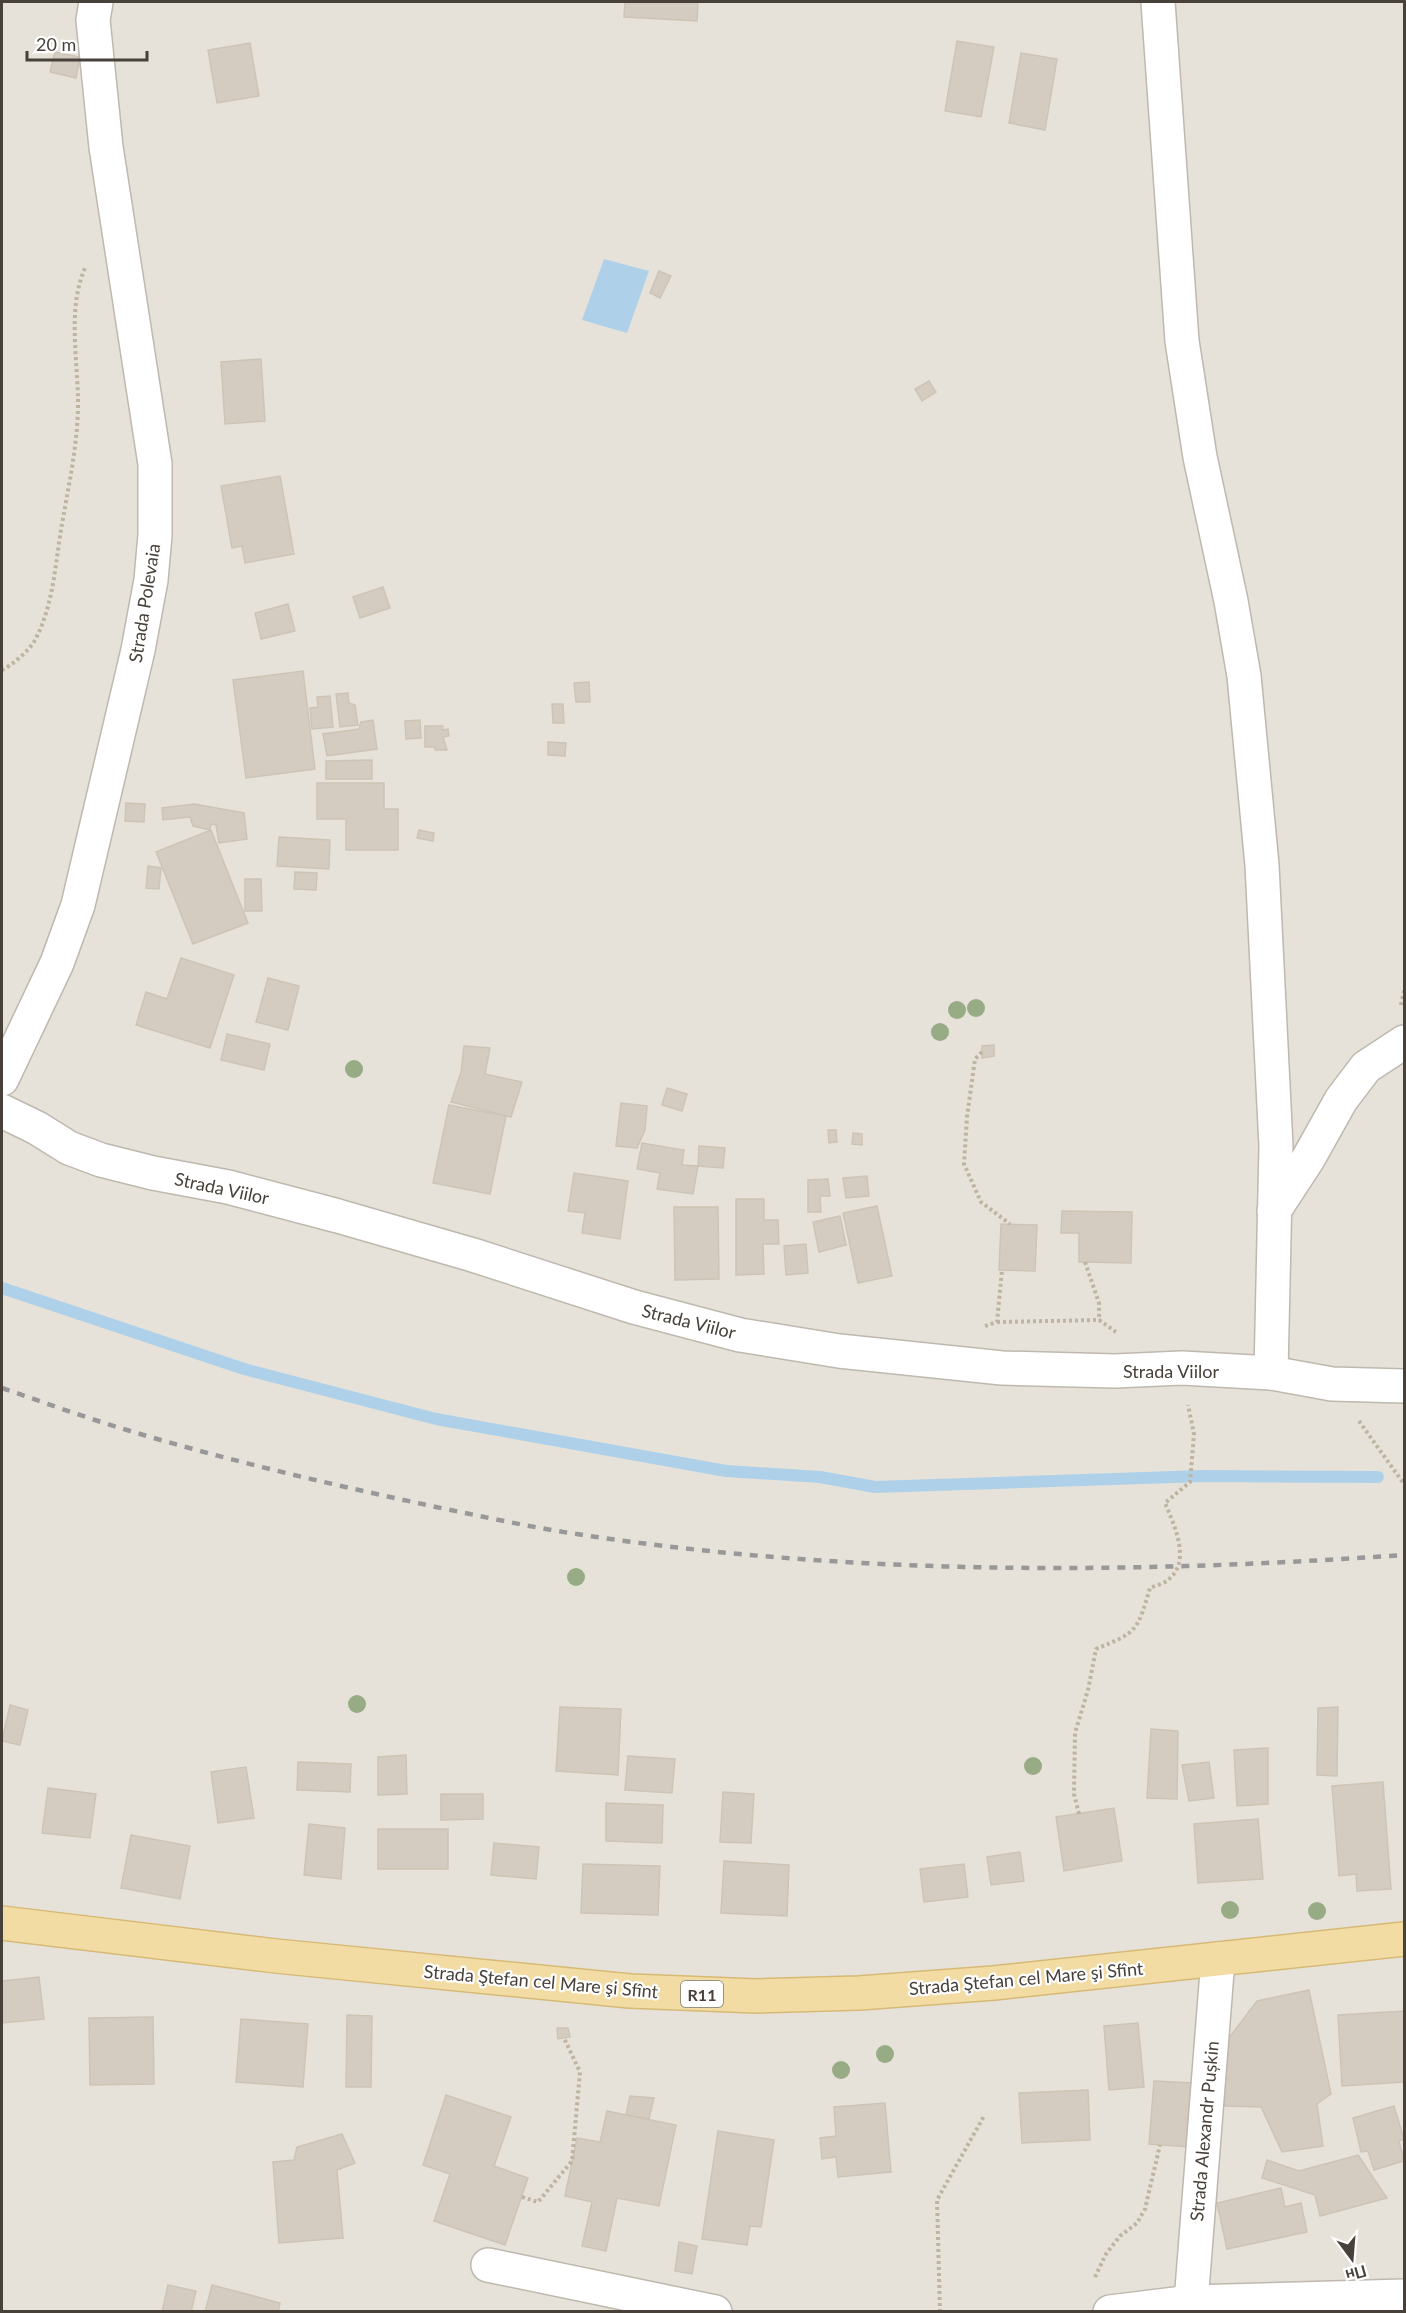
<svg xmlns="http://www.w3.org/2000/svg" width="1406" height="2313" font-family="Lato,sans-serif">
  <style>
    .residential { fill: #e7e2d9 }
    .water { fill: #aed1e9 }
    .lines { fill: none; stroke-linecap: round; stroke-linejoin: round }
    .stream { stroke: #aed1e9; stroke-width: 12 }
    .building { fill: #d4ccc1; stroke: #cec4b5; stroke-width: 1.5 }
    .street-casing { stroke: #beb8ae; stroke-width: 36 }
    .primary-casing { stroke: #d7b975; stroke-width: 36 }
    .path { stroke: #beb4a1; stroke-width: 4; stroke-dasharray: 3 3; stroke-linecap: butt }
    .street { stroke: #fff; stroke-width: 33 }
    .primary { stroke: #f3dca4; stroke-width: 33 }
    .rail { stroke: #989898; stroke-width: 4.5; stroke-dasharray: 8 8; stroke-linecap: butt }
    .tree { fill: #97ab85 }
    .labels { text-anchor: middle; dominant-baseline: central; stroke-width: 4.5; stroke-linejoin: round; paint-order: stroke }
    .shield { fill: #fff; stroke: #7e7a74; stroke-width: 1.5 }
    .shield-label { font-size: 16px; font-weight: bold; fill: #474139 }
    .street-label { font-size: 18px; fill: #474139; stroke: #fff }
  </style>
  <rect width="100%" height="100%" fill="#f3f1ea"/>
  <rect class="residential" x="2" y="2" width="1402" height="2309"/>
  <polygon class="water" points="604,259 649,271 627,333 582,320"/>
  <g class="lines">
    <polyline class="stream" points="2,1288 244,1369 436,1419 726,1471 820,1477 875,1487 1203,1476 1378,1477"/>
  </g>
  <g class="building">
    <polygon points="625,2 698,2 697,21 624,17"/>
    <polygon points="957,41 994,47 981,117 945,111"/>
    <polygon points="250,43 259,96 217,103 208,50"/>
    <polygon points="55,52 80,57 76,78 50,72"/>
    <polygon points="1021,53 1057,59 1045,130 1009,123"/>
    <polygon points="659,271 671,276 660,298 650,293"/>
    <polygon points="261,359 265,421 225,424 221,362"/>
    <polygon points="929,381 936,392 922,401 915,389"/>
    <polygon points="280,476 294,554 245,563 242,546 232,548 221,486"/>
    <polygon points="383,587 390,608 360,618 353,597"/>
    <polygon points="288,604 295,631 261,639 255,613"/>
    <polygon points="303,671 315,769 246,778 233,680"/>
    <polygon points="589,682 590,702 576,702 574,683"/>
    <polygon points="348,693 349,703 355,705 358,725 340,727 336,694"/>
    <polygon points="330,696 333,727 312,729 310,708 318,707 317,697"/>
    <polygon points="552,704 563,704 564,723 553,723"/>
    <polygon points="373,720 377,749 327,756 323,734 359,729 361,722"/>
    <polygon points="420,720 421,738 406,739 405,721"/>
    <polygon points="425,726 443,726 442,730 448,729 449,736 443,737 447,750 435,750 435,747 425,747"/>
    <polygon points="548,742 566,743 565,756 548,755"/>
    <polygon points="372,760 372,779 326,779 326,761"/>
    <polygon points="317,783 384,783 384,809 398,809 398,850 346,850 346,819 317,819"/>
    <polygon points="126,803 145,804 144,822 125,821"/>
    <polygon points="194,804 244,813 247,839 219,843 216,825 211,824 210,830 193,826 190,817 163,820 162,808"/>
    <polygon points="211,830 248,923 193,944 156,852"/>
    <polygon points="419,830 434,833 433,841 417,838"/>
    <polygon points="279,837 330,840 329,869 277,866"/>
    <polygon points="148,866 161,868 159,889 146,888"/>
    <polygon points="295,872 317,873 316,890 294,889"/>
    <polygon points="245,879 261,879 262,911 245,911"/>
    <polygon points="181,958 234,975 210,1048 136,1025 146,992 167,999"/>
    <polygon points="268,978 299,986 288,1030 256,1022"/>
    <polygon points="227,1034 270,1044 264,1070 221,1060"/>
    <polygon points="994,1045 994,1056 982,1058 982,1046"/>
    <polygon points="464,1046 490,1048 485,1074 522,1082 511,1117 451,1102 461,1072"/>
    <polygon points="667,1088 687,1094 682,1111 662,1105"/>
    <polygon points="621,1103 647,1106 645,1130 637,1148 616,1146"/>
    <polygon points="449,1105 506,1116 490,1194 433,1183"/>
    <polygon points="828,1130 836,1130 837,1142 829,1143"/>
    <polygon points="853,1133 862,1134 862,1145 852,1144"/>
    <polygon points="642,1143 684,1150 682,1165 698,1166 693,1194 657,1189 660,1173 637,1169"/>
    <polygon points="699,1146 725,1148 723,1168 698,1166"/>
    <polygon points="574,1173 628,1181 620,1239 582,1233 585,1213 568,1211"/>
    <polygon points="867,1176 869,1196 846,1198 843,1178"/>
    <polygon points="828,1179 830,1196 820,1196 821,1212 808,1212 808,1180"/>
    <polygon points="736,1199 764,1199 764,1220 778,1220 779,1244 763,1244 764,1274 736,1275"/>
    <polygon points="877,1206 892,1276 858,1283 843,1213"/>
    <polygon points="674,1207 718,1207 719,1279 675,1280"/>
    <polygon points="1062,1211 1132,1212 1131,1263 1079,1262 1079,1233 1061,1233"/>
    <polygon points="840,1216 846,1245 819,1252 813,1222"/>
    <polygon points="1001,1224 1037,1225 1035,1271 999,1270"/>
    <polygon points="806,1244 808,1273 786,1275 784,1246"/>
    <polygon points="10,1705 28,1710 20,1745 2,1741"/>
    <polygon points="560,1707 621,1709 618,1775 556,1771"/>
    <polygon points="1338,1707 1337,1776 1317,1775 1318,1708"/>
    <polygon points="1151,1729 1178,1731 1177,1799 1147,1798"/>
    <polygon points="1268,1748 1268,1804 1237,1806 1234,1750"/>
    <polygon points="406,1755 407,1794 378,1795 378,1757"/>
    <polygon points="628,1756 675,1759 672,1793 625,1790"/>
    <polygon points="298,1762 351,1764 350,1792 297,1790"/>
    <polygon points="1209,1762 1214,1798 1189,1801 1182,1765"/>
    <polygon points="246,1767 254,1818 218,1823 211,1772"/>
    <polygon points="1383,1782 1391,1889 1357,1891 1356,1874 1339,1876 1332,1786"/>
    <polygon points="48,1788 96,1794 90,1838 42,1833"/>
    <polygon points="723,1792 754,1794 751,1843 720,1842"/>
    <polygon points="441,1794 483,1794 483,1819 441,1820"/>
    <polygon points="606,1803 663,1805 662,1843 606,1841"/>
    <polygon points="1114,1808 1122,1861 1064,1871 1056,1817"/>
    <polygon points="1258,1819 1263,1879 1198,1883 1194,1824"/>
    <polygon points="309,1824 345,1828 341,1879 304,1875"/>
    <rect x="378" y="1829" width="70" height="40"/>
    <polygon points="131,1835 190,1846 180,1899 121,1888"/>
    <polygon points="494,1843 539,1847 536,1879 491,1875"/>
    <polygon points="1020,1852 1024,1881 991,1885 987,1857"/>
    <polygon points="724,1861 789,1865 787,1916 721,1913"/>
    <polygon points="583,1864 660,1866 658,1915 581,1913"/>
    <polygon points="964,1864 968,1897 924,1902 920,1869"/>
    <polygon points="39,1977 44,2019 2,2023 2,1981"/>
    <polygon points="1309,1990 1331,2094 1317,2104 1323,2146 1282,2152 1261,2107 1224,2106 1225,2043 1257,2001"/>
    <polygon points="1404,2011 1404,2082 1342,2086 1338,2015"/>
    <polygon points="347,2015 372,2016 371,2087 346,2087"/>
    <polygon points="153,2017 154,2084 90,2085 89,2018"/>
    <polygon points="241,2019 308,2024 303,2087 236,2082"/>
    <polygon points="1138,2023 1144,2087 1109,2090 1104,2026"/>
    <polygon points="557,2028 568,2028 570,2037 558,2039"/>
    <polygon points="1154,2081 1194,2083 1189,2147 1149,2144"/>
    <polygon points="1088,2090 1090,2140 1022,2143 1019,2093"/>
    <polygon points="446,2095 511,2117 494,2166 528,2178 505,2245 434,2221 450,2174 423,2165"/>
    <polygon points="630,2096 654,2098 649,2119 626,2115"/>
    <polygon points="885,2103 891,2172 838,2177 836,2157 822,2159 820,2138 836,2136 834,2107"/>
    <polygon points="1394,2106 1404,2139 1399,2141 1404,2161 1374,2170 1368,2151 1361,2152 1353,2118"/>
    <polygon points="607,2111 676,2125 659,2206 617,2198 606,2251 582,2246 592,2202 565,2196 577,2138 600,2142"/>
    <polygon points="718,2131 774,2140 761,2227 750,2226 747,2245 702,2239"/>
    <polygon points="342,2134 355,2163 337,2170 343,2238 279,2243 273,2162 294,2160 297,2147"/>
    <polygon points="1358,2155 1387,2198 1320,2216 1315,2195 1262,2178 1267,2160 1299,2171"/>
    <polygon points="1281,2188 1285,2207 1301,2203 1307,2232 1227,2249 1217,2203"/>
    <polygon points="679,2242 697,2246 692,2274 675,2271"/>
    <polygon points="168,2285 196,2291 191,2312 162,2312"/>
    <polygon points="212,2285 280,2303 278,2312 205,2312"/>
  </g>
  <g class="lines">
    <defs>
      <g id="street">
        <polyline points="1158,2 1182,341 1200,457 1231,601 1244,676 1262,865 1276,1146 1271,1373"/>
        <polyline points="2,1079 57,963 78,905 138,650 151,580 155,535 155,464 106,147 93,20 96,2"/>
        <polyline points="2,1111 37,1128 69,1148 101,1160 153,1173 228,1187 338,1216 473,1255 634,1307 740,1335 839,1351 1002,1368 1115,1371 1182,1368 1271,1373 1332,1384 1404,1386"/>
        <polyline points="1274,1211 1308,1159 1341,1100 1366,1067 1404,1042"/>
        <polyline points="488,2265 715,2312"/>
        <polyline points="1191,2302 1218,1959"/>
        <polyline points="1110,2312 1191,2302 1404,2296"/>
      </g>
      <polyline id="primary" points="2,1923 276,1956 630,1991 757,1996 859,1993 994,1983 1404,1939"/>
    </defs>
    <use href="#street" class="street-casing"/>
    <use href="#primary" class="primary-casing"/>
    <g class="path">
      <path d="M2,670C12,665 29,651 35,640C53,606 55,567 61,530C68,488 78,445 78,403C78,360 67,309 85,268"/>
      <polyline points="1401,1005 1404,991"/>
      <polyline points="982,1052 975,1059 967,1117 964,1164 981,1202 1010,1224"/>
      <polyline points="1085,1262 1099,1303 1099,1320"/>
      <polyline points="997,1322 1099,1320 1116,1332"/>
      <polyline points="985,1326 997,1322 1002,1270"/>
      <polyline points="1359,1421 1404,1484"/>
      <path d="M1079,1814L1074,1794L1075,1733L1088,1690L1096,1649C1138,1632 1137,1631 1150,1588C1155,1586 1163,1584 1168,1580C1192,1561 1174,1525 1165,1503L1190,1482L1194,1434L1188,1405"/>
      <polyline points="522,2197 538,2202 572,2161 580,2072 564,2038"/>
      <polyline points="1095,2277 1106,2254 1120,2236 1137,2223 1145,2209 1160,2145"/>
      <polyline points="940,2312 937,2200 984,2116"/>
    </g>
    <use href="#street" class="street"/>
    <use href="#primary" class="primary"/>
    <path class="rail" d="M2,1388C40,1401 78,1415 117,1427C221,1459 329,1484 436,1507C485,1517 534,1528 583,1535C855,1576 1131,1574 1404,1555"/>
  </g>
  <g class="tree">
    <circle cx="976" cy="1008" r="9"/>
    <circle cx="957" cy="1010" r="9"/>
    <circle cx="940" cy="1032" r="9"/>
    <circle cx="354" cy="1069" r="9"/>
    <circle cx="576" cy="1577" r="9"/>
    <circle cx="357" cy="1704" r="9"/>
    <circle cx="1033" cy="1766" r="9"/>
    <circle cx="1230" cy="1910" r="9"/>
    <circle cx="1317" cy="1911" r="9"/>
    <circle cx="885" cy="2054" r="9"/>
    <circle cx="841" cy="2070" r="9"/>
  </g>
  <g class="labels">
    <rect class="shield" x="681" y="1981" width="42" height="26" rx="4.5"/>
    <g class="shield-label">
      <text x="702" y="1994">R11</text>
    </g>
    <g class="street-label">
      <text transform="translate(144 603) rotate(-81)">Strada Polevaia</text>
      <text transform="translate(222 1188) rotate(12)">Strada Viilor</text>
      <text transform="translate(689 1321) rotate(14)">Strada Viilor</text>
      <text x="1171" y="1371">Strada Viilor</text>
      <text transform="translate(1026 1978) rotate(-5)">Strada Ştefan cel Mare şi Sfînt</text>
      <text transform="translate(541 1981) rotate(5)">Strada Ştefan cel Mare şi Sfînt</text>
      <text transform="translate(1204 2131) rotate(-85)">Strada Alexandr Pușkin</text>
    </g>
  </g>
  <rect width="1406" height="2313" fill="none" stroke="#474139" stroke-width="6"/>
  <g transform="translate(1352 2259) rotate(164)" stroke="#ffffff" stroke-width="4.5" paint-order="stroke">
  <path d="M0-4.5L10 22L0 15L-10 22Z" fill="#474139"/>
  <text y="-9" font-size="16" font-weight="bold" text-anchor="middle" fill="#474139">Пн</text>
  </g>
  <path d="M27 51v9h120v-9" fill="none" stroke="#474139" stroke-width="3"/>
  <text x="36" y="51" font-size="18" fill="#474139" stroke="#ffffff" stroke-width="4.5" paint-order="stroke">20 m</text>
</svg>
